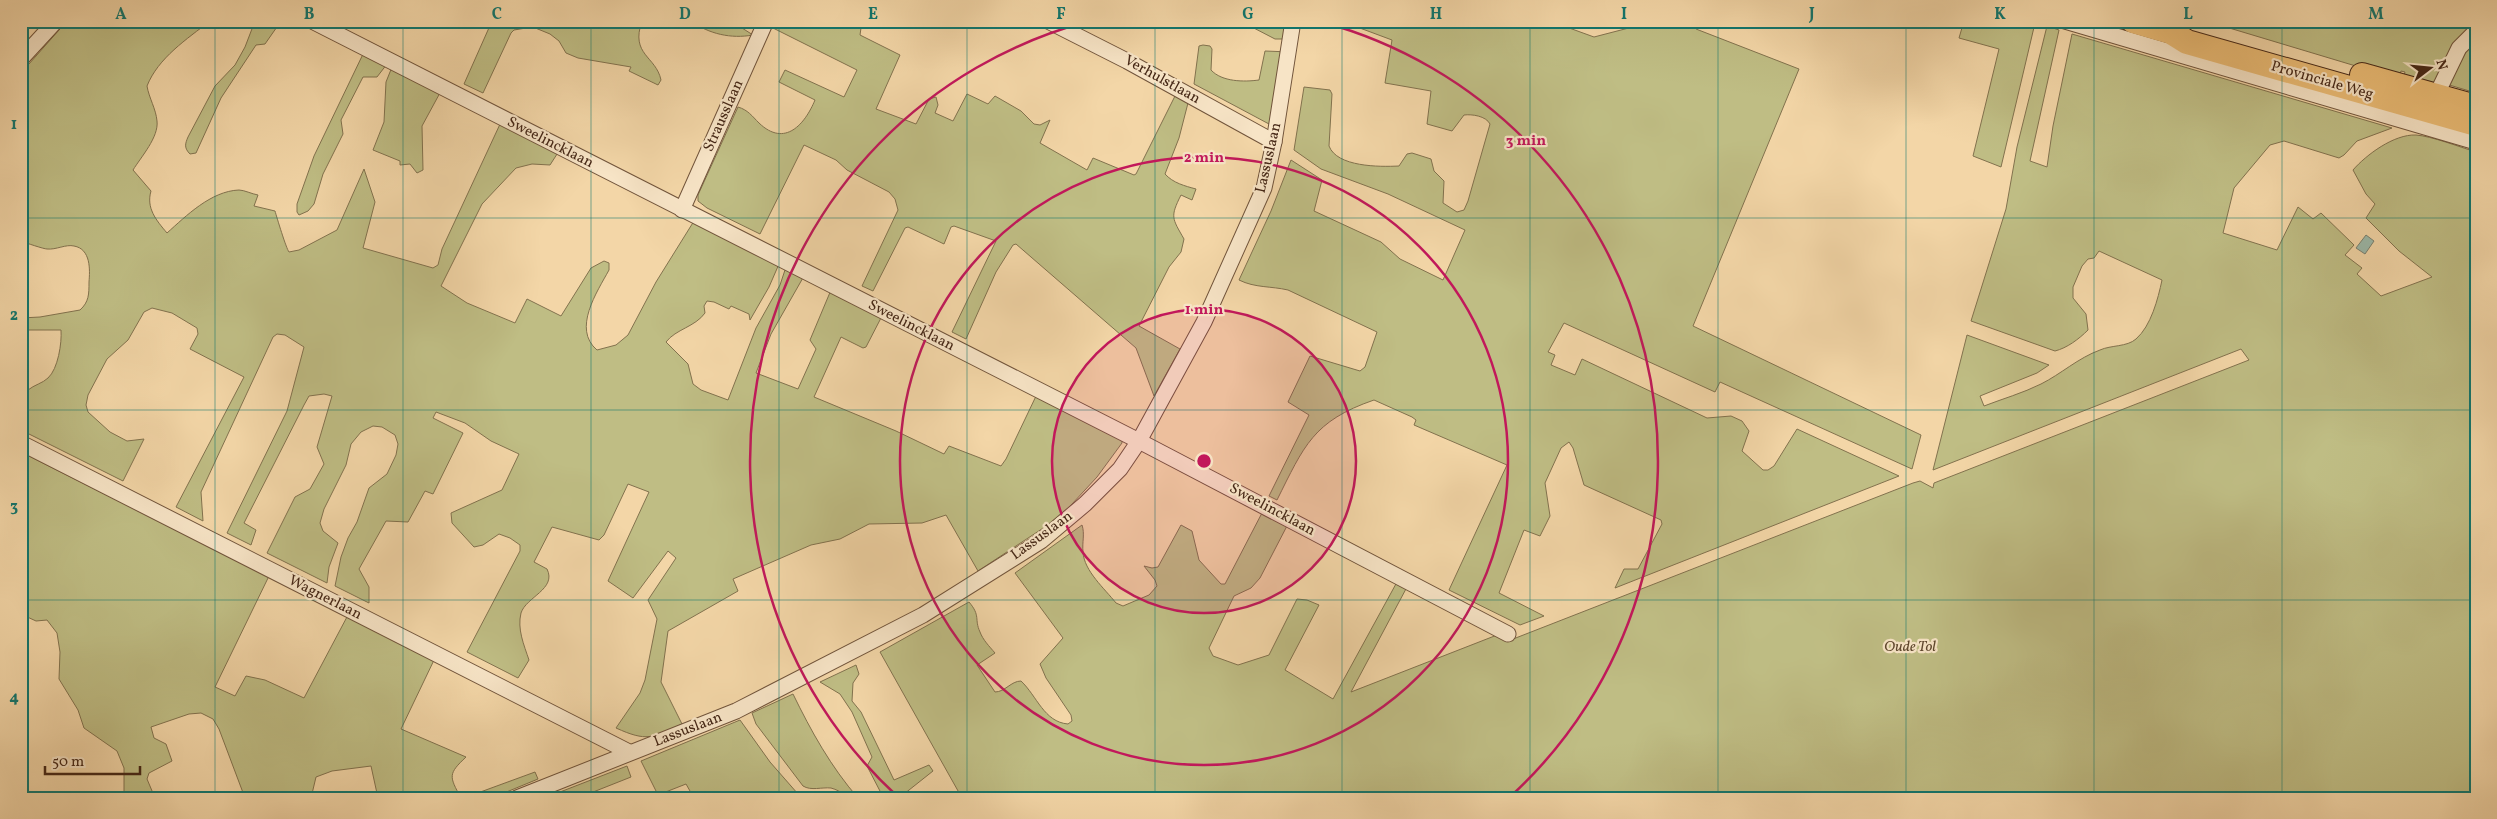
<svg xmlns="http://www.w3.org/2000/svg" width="2497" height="819" font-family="Vollkorn,serif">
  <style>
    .green { fill: #bfbd84; stroke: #82724e }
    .water { fill: #9bb9aa; stroke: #797f6f }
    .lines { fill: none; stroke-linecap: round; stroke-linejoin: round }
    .minor-casing { stroke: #71543b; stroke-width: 17 }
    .primary-casing { stroke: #462817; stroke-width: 26 }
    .minor { stroke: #f7e4c6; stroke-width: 15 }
    .primary { stroke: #eabb74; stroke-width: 24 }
    .grid { fill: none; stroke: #0f766e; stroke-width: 1; stroke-opacity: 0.55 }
    .ring { fill: none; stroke: #c2185b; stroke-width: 2.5 }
    .labels { text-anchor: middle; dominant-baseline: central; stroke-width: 4.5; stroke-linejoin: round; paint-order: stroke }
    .street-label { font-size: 15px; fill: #462817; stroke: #f7e4c6 }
    .park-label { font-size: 15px; font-style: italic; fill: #5e462d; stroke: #f7e4c6 }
    .centre { fill: #c2185b; stroke: #f7e4c6; stroke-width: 2.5 }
    .ring-label { font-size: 15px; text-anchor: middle; font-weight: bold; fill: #c2185b; stroke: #f7e4c6; stroke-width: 4.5; stroke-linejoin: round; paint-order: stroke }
    .neatline { fill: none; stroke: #0f766e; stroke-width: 2 }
    .grid-label { font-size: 16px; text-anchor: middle; font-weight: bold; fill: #0f766e }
  </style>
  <rect width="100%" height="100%" fill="#f3d6a7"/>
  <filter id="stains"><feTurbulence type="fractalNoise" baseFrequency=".004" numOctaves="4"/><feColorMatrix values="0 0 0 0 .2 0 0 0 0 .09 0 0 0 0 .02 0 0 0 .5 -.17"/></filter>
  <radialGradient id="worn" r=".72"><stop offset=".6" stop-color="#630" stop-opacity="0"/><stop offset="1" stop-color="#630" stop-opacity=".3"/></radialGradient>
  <g class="green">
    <path d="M67,21H210C187,39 158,58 147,86C149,98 156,109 157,121C159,137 141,157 133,170L151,191C146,208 156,220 167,233C186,216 211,191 239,190C244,190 252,194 258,195L254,206L275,211C277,218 286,248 289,252L299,250L337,230L364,169L375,202L363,248L433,268L438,265L442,249L501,122L559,151L550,165L532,164L516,168L482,204L441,286L467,303L515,323L527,299L561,316L591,268L604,261L609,263V270C597,292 572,329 597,350L616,345L628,335L656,282L694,221L779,264L769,287L750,320L749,314L731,306L729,309L714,302L707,301L704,306L705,313C695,327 676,329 666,342L688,364L693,384L701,390L728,400L756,328L780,285L786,267L804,276L771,334L756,373L798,389L816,349L810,340L831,290L882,316L866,347L863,348L841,337L814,397L896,431L944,454L949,446L1001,466L1006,459L1037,394L1122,439V443L1097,477L1060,517L978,571L946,515L922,523L869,524L840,539L811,545L733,579L738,591L668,631L661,682L682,724C652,738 647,742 616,728L640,693L645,680L657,619L648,600L676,558L668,551L633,598L608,581L649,492L628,484L604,535L599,540L552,527L534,562L547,569C557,589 526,597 521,613C517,629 524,645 529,660L518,678L467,652L520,551V545L510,538L499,534L483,545L474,547L452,523L451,513L502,490L519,454L491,441L465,423L436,412L433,418L463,433L433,494L425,491L408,522L386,521L359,569L369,587V603L335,586L341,557L348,538L357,522L369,488L387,474L396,455L398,444L395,435L382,427L373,426L361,432L351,444L346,465L324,509L320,523L323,531L338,543L329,567L327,583L267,553L295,497L310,489L324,464L317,447L332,396L324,394L309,396L304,405L244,523L256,530L251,545L227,533L287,411L304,347L285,335L277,334L273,337L201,492L203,521L176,507L244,377L190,349L198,334L197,328L172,313L152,308L144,312L128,340L107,359L88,395L86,405L88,412L110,432L127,441L144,439L123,481L23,431C21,419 17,398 28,390C34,385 43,383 48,378C58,369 62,343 61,330H21V318L40,317L80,310C89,302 89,294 89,282C90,270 91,249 74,246C66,244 56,250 47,249C44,249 26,243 21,241V73Z"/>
    <path d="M255,21H298L291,28L279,24L265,44L256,45L221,98L196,153L190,154C184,148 185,144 188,137L215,86L235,65L245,47Z"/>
    <path d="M492,21H642C630,55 656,56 661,80L658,85L629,71L631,67L578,58L566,53L559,41L550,34L528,25L526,28L514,30L511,33L483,93L464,84Z"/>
    <path d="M691,21H731L753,35C731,39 709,34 691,21Z"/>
    <path d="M775,21H862L860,35L900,55L876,109L916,124L929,99L936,97L938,105L935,113L953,121L967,94L988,104L995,96L1021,111L1034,124L1040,125L1050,120L1040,143L1087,170L1093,158L1134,175L1136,174L1175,96L1188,103L1179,138L1165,174C1173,183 1185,186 1196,189L1192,200L1181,195C1170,217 1172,218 1184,239L1181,252L1169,267L1139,326L1180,349L1154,396L1136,348L1016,244L1013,245L996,272L966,339L952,332L996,241L954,226L951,227L944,244L908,227L905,228L873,291L862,286L898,210L895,199L889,192L847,170L836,160L804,145L760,234L707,208L698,201V195L738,107C748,110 752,116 759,123C785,148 805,124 815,100L779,82L785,70L844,97L857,70L773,28Z"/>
    <polygon points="1294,21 1291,39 1275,39 1248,25 1205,22"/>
    <path d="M1341,21H1550L1594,37L1648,23L1696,26V29L1799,69L1693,326L1921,435L1912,469L1720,382L1715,392L1564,323L1548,352L1555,355L1551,365L1575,375L1582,359L1707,418L1731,416L1742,421L1749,431L1742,451L1763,470H1768L1774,466L1797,429L1899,476L1615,588L1624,569H1638L1662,524L1661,520L1584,485L1573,448L1569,442L1561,448L1545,483L1550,516L1540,536L1524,530L1499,593L1544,616L1520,625L1449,590L1507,465L1414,425L1416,420L1412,417L1374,400C1313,421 1304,446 1277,500L1269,496L1309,415L1288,402L1310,356L1360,371L1365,367L1377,332L1288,290C1271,286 1255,288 1239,280L1271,211L1291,160L1322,180L1314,211L1381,242L1400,259L1443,280L1465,230L1388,194L1321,169L1294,150L1304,87L1330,90L1332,94L1329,146C1337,167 1379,167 1399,166L1407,154L1412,153L1431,159L1434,171L1444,181L1443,203L1457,212L1464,210L1468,201L1490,124C1486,116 1472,114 1464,115L1452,131L1427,124L1431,91L1385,83L1392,40Z"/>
    <polygon points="1964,21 2035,23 2001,167 1973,156 1999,49 1959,38"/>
    <polygon points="2206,21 2476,21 2476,93 2436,81 2433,83 2402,83 2405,72 2401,71 2399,79"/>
    <path d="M2047,26L2059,30L2030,161L2047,167L2053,126L2072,34L2392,128L2357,141L2344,155L2339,158L2284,141L2270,145L2234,188L2223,233L2277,250L2298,207L2313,219L2321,213L2354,245L2345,255L2362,268L2357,274L2381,296L2432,277L2399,251L2366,218L2375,204L2366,194L2353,170C2366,155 2394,134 2416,135C2431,136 2460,147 2476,152V798H962L880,652L969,602C981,616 974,619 980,632C983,640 989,646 995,653L977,665L995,692C1005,692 1011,681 1021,681C1037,696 1044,722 1068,724L1072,721L1071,715L1046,678L1040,664L1063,638L1015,573L1082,525C1085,534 1082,542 1083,552C1084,571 1105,589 1116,603L1123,606L1149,595L1157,586L1155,580L1144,566L1152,568L1158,567L1181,525L1192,531L1199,560L1221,584H1225L1263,511L1288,524L1260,578L1251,588L1234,596L1209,648L1213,656L1238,665L1269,655L1297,599L1307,600L1319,605L1285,670L1333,699L1397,582L1407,587L1351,692L1497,635L1508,641L1913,483L1920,481L1933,488L1934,483L2249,360L2241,349L1933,470L1967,335L2049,365L2037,373L1980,396L1984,406C2002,399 2023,393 2041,384C2061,374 2078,358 2100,350C2111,345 2127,347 2136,339C2151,326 2158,299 2162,280L2099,251L2094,258L2088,259L2082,266L2073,287V298L2086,314L2088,330C2079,339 2067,348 2055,351L1971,321L2006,209L2017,147Z"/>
    <path d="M1203,45L1210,46L1212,49L1211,70C1222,82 1244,82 1259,80L1265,51L1290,52L1275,125L1269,124L1194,84L1199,46Z"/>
    <polygon points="364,52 387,64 377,77 363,77 341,120 343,134 323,174 314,204 308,211 299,215 297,212 297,204 314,156"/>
    <polygon points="392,67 441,91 422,126 423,170 417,173 410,164 400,165 400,161 373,150 384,122 386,82"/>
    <path d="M21,452L269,576L215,687L235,696L246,676L265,680L304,698L348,615L435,658L401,729L466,757C448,774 449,776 461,798H378L371,766L332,771L316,777L311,798H245L219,729L213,719L201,713L189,714L151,727L154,738L166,744L172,761L149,773L147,779L155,798H124V768L117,751L84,728L78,710L59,679L60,652L57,633L47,620L36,621L23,615L21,609Z"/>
    <polygon points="856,665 859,674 853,683 852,701 861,712 894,780 929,765 933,771 904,794 906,798 874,798 881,793 867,766 872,757 852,712 840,694 820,682"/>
    <path d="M793,694C811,731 831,767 858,798C847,798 842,791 831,788C822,787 811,791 803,786L756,724L752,713Z"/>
    <polygon points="740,720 770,762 798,794 794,798 694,798 686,784 658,795 641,761"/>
    <polygon points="627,766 631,777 578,798 563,798 560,792"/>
    <polygon points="535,772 538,779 492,798 464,798"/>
  </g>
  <polygon class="water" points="2366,235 2374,241 2365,254 2356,248"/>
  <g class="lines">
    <defs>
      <g id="minor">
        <polyline points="312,21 1139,441 1508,634"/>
        <polyline points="1048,21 1127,61 1274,142"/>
        <polyline points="2065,21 2476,142"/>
        <polyline points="21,59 56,21"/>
        <polyline points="2432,104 2459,48 2476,31"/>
        <polyline points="682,210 766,21"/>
        <polyline points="21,443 629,752"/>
        <polyline points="517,798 736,711 923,615 1041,541 1085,504 1120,469 1139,441 1204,322 1264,188 1274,142 1293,21"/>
      </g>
      <g id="primary">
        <polyline points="2133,21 2171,32 2187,42 2476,124"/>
        <polyline points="2362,75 2476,107"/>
      </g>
    </defs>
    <use href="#minor" class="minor-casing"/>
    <use href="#primary" class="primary-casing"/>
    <use href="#minor" class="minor"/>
    <use href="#primary" class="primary"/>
  </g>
  <path class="grid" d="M215,21V798M403,21V798M591,21V798M779,21V798M967,21V798M1155,21V798M1342,21V798M1530,21V798M1718,21V798M1906,21V798M2094,21V798M2282,21V798M21,218H2476M21,410H2476M21,600H2476"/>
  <circle cx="1204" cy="461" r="152" fill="#c2185b" fill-opacity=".12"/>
  <g class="ring">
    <circle cx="1204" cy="461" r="152"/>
    <circle cx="1204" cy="461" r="304"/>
    <path d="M897 796A455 455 0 0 1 1086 22M1322 22A455 455 0 0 1 1511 796"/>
  </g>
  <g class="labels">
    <g class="street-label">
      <text transform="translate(1162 80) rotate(29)">Verhulstlaan</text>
      <text transform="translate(2322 81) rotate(16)">Provinciale Weg</text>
      <text transform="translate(724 116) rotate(-66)">Strausslaan</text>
      <text transform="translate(550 143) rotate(27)">Sweelincklaan</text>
      <text transform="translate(1269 158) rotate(-77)">Lassuslaan</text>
      <text transform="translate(911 326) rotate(27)">Sweelincklaan</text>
      <text transform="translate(1272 510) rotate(28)">Sweelincklaan</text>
      <text transform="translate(1042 536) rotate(-36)">Lassuslaan</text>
      <text transform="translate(325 598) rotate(27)">Wagnerlaan</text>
      <text transform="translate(688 730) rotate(-21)">Lassuslaan</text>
    </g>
    <g class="park-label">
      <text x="1910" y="647">Oude Tol</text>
    </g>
  </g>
  <circle cx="1204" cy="461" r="8" class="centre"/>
  <g class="ring-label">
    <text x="1526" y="145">3 min</text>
    <text x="1204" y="162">2 min</text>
    <text x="1204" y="314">1 min</text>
  </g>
  <rect width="2497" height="819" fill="none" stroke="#f3d6a7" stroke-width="55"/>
  <g transform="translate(2430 68) rotate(74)" stroke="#f7e4c6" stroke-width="4" paint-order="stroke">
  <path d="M0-4L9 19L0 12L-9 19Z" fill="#462817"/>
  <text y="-8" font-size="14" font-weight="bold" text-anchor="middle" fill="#462817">N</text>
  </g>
  <path d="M45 766v8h95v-8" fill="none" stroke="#462817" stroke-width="2.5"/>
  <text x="52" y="766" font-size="15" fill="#462817" stroke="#f7e4c6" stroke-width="4" paint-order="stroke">50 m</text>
  <rect x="28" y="28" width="2442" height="764" class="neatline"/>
  <g class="grid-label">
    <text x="121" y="19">A</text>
    <text x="309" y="19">B</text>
    <text x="497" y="19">C</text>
    <text x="685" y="19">D</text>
    <text x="873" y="19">E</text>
    <text x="1061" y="19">F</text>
    <text x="1248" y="19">G</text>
    <text x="1436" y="19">H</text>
    <text x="1624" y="19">I</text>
    <text x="1812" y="19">J</text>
    <text x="2000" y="19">K</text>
    <text x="2188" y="19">L</text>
    <text x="2376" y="19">M</text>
    <text x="14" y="129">1</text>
    <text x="14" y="320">2</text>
    <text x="14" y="511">3</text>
    <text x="14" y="702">4</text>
  </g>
  <rect width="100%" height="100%" filter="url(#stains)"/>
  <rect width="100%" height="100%" fill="url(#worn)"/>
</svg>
